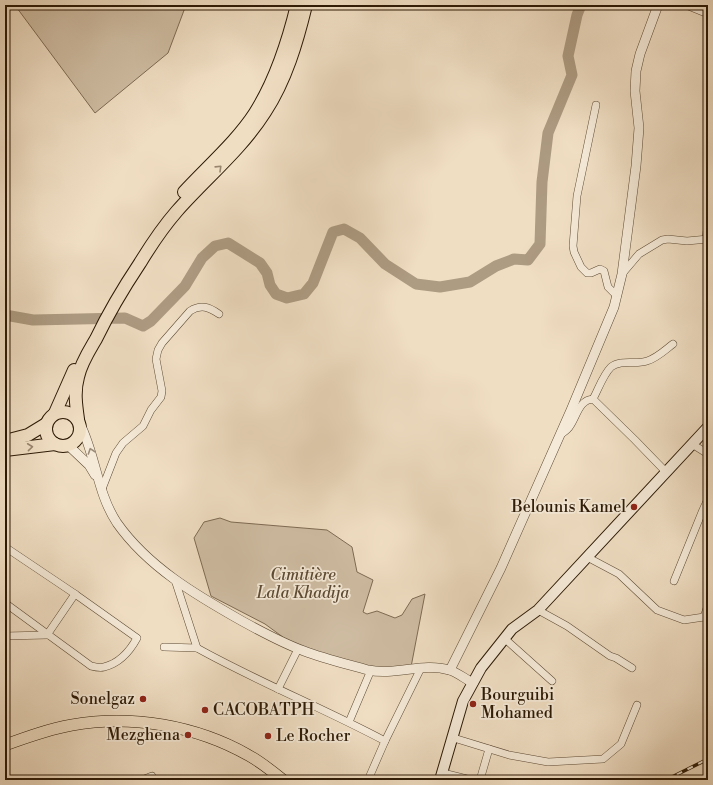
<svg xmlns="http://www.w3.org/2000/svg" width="713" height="785" font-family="'Libre Bodoni',serif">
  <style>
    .green { fill: #cfbda3; stroke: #7e6b54 }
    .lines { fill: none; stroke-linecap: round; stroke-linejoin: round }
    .river { stroke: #ad9b82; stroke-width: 11 }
    .minor-casing { stroke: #5d4a34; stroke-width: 8 }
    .tertiary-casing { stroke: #5d4a34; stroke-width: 10 }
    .secondary-casing { stroke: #2c1905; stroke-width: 12 }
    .primary-casing { stroke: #2c1905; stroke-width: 12 }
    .trunk-casing { stroke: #2c1905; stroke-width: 14 }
    .minor { stroke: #f5ead8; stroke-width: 7 }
    .tertiary { stroke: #f5ead8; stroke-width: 9 }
    .secondary { stroke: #f5ead8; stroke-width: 10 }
    .primary { stroke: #f0dec3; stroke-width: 11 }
    .trunk { stroke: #f0dec3; stroke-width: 12 }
    .rail-casing { stroke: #2c1905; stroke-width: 3.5 }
    .rail { stroke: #f5ead8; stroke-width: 2; stroke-dasharray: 6; stroke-linecap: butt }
    .oneway { stroke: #98856e }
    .oneway2 { stroke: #9b8c79 }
    .poi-dot { fill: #8f2418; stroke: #f5ead8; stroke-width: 1.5 }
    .labels { text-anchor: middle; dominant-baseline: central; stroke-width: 3.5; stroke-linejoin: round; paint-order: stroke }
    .poi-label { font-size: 16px; fill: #2c1905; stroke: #f5ead8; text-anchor: end }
    .park-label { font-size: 16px; font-style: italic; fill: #5d4a34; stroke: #f5ead8 }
  </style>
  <rect width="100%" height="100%" fill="#f0dec3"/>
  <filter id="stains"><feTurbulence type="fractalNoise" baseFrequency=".005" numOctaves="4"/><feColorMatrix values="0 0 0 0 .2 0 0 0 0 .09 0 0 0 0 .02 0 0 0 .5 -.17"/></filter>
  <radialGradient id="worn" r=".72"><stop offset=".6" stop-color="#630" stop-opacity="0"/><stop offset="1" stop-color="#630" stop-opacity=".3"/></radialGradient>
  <g class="green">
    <polygon points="19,5 186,5 168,53 95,113 17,8"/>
    <polygon points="220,518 231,522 327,530 352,547 357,572 373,580 363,612 367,614 377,611 395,618 402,615 412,599 425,594 411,667 393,669 363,667 291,643 265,624 211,596 194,538 204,522"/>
  </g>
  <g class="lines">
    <polyline class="river" points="5,315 33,320 125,318 143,326 151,321 185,286 202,258 215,246 228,243 260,263 267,273 270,285 276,294 287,298 304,294 313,283 333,232 344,229 360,238 385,264 416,284 440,287 470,282 496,266 514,259 528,260 540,244 542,182 548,133 572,75 568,56 577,15 581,5"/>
    <defs>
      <g id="minor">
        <polyline points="686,5 708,14"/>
        <polyline points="596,105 577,196 573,246 574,252 581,267 587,273 591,273 600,269 604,271 608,287 617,296"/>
        <polyline points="706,239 708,222"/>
        <polyline points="622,274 639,254 662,240 668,239 687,241 708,239"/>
        <path d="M593,399C598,390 603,375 611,367C621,359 636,365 647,361C657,358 665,350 673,344"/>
        <path d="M560,435C564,432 568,430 570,426C577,416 579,400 593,399L635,440L666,472"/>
        <polyline points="692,444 708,454"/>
        <path d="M102,489L116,453L123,443L143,426L151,410L161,397L162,391L156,359L158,350L162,343L190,311C201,304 209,307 219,314"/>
        <path d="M5,547L75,594L137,638C130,651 120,663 104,667C100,668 95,667 91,666L5,603"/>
        <polyline points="587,557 619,574 657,610 684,620 704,617"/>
        <path d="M175,580L197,648C258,682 323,708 385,741"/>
        <polyline points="674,581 702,512 708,499"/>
        <polyline points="708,605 704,617 708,620"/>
        <polyline points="538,610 567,626 610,656 616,658 632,668"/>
        <polyline points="5,636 47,635 75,594"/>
        <polyline points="504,638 552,681"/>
        <polyline points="164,647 197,648"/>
        <polyline points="278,689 298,649"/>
        <polyline points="349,722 371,670"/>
        <polyline points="457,739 509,755 548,762 603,759 621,744 637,705"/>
        <polyline points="447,774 471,780"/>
        <polyline points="142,780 152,776 153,780"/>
        <polyline points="368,780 385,741 421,668"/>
        <polyline points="480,780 489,749"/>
      </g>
      <g id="tertiary">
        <path d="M80,424C96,456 97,493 117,523C148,567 196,595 242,621C262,632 282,643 304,651C325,659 347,664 368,670C395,676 423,662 449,670C457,672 465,679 473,683"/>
        <polyline points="69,446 89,465 95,475"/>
        <polyline points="450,670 501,568 571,410 614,307 622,274 636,166 639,128 635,91 636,71 640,54 658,5"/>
      </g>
      <polyline id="secondary" points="440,780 463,701 481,668 512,629 538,610 708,427"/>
      <path id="primary" d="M5,745C27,737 49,729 72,725C131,714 197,726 248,755C261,762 272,771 283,780"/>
      <g id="trunk">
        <path d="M184,192C207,167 237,141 255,113C276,80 288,42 297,5"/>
        <circle cx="63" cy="429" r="17"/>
        <polyline points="55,413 74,370"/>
        <path d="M78,419C76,405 74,391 78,377C81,363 89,351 96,339C109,312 124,287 140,263C151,245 163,227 177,211C206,178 241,150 265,112C286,80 297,42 306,5"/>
        <polyline points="5,441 28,435 46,424"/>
        <polyline points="5,450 55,444"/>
      </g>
    </defs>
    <use href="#minor" class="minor-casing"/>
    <use href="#tertiary" class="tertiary-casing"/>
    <use href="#secondary" class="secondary-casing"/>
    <use href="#primary" class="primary-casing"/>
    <use href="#trunk" class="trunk-casing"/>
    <use href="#minor" class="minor"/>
    <use href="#tertiary" class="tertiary"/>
    <use href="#secondary" class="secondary"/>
    <use href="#primary" class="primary"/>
    <use href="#trunk" class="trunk"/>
    <defs>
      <polyline id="rail" points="666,780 708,759"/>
    </defs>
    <use href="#rail" class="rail-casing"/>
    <use href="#rail" class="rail"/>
  </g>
  <defs><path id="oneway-chevron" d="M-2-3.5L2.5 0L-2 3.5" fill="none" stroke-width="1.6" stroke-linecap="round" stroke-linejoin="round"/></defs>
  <g class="oneway">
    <use href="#oneway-chevron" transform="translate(219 168) rotate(-44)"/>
    <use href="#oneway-chevron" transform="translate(30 447) rotate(-6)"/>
  </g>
  <use class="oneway2" href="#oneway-chevron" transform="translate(91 451) rotate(-109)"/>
  <g class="poi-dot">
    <circle cx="634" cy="507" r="4"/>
    <circle cx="143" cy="699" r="4"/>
    <circle cx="473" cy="704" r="4"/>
    <circle cx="205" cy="710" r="4"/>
    <circle cx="188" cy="735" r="4"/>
    <circle cx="268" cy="736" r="4"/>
  </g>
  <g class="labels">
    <g class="poi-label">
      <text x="626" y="507">Belounis Kamel</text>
      <text x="481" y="695" text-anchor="start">Bourguibi<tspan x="481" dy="18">Mohamed</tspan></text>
      <text x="135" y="699">Sonelgaz</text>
      <text x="213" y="710" text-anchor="start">CACOBATPH</text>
      <text x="180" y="735">Mezghena</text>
      <text x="276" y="736" text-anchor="start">Le Rocher</text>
    </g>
    <g class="park-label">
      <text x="303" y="575">Cimitière<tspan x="303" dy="18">Lala Khadija</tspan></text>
    </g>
  </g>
  <rect width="713" height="785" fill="none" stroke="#f0dec3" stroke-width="20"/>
  <rect x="6" y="6" width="701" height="773" fill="none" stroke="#2c1905" stroke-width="2"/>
  <rect x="10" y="10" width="693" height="765" fill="none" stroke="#2c1905"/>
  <rect width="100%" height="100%" filter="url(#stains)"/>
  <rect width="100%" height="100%" fill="url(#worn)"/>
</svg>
